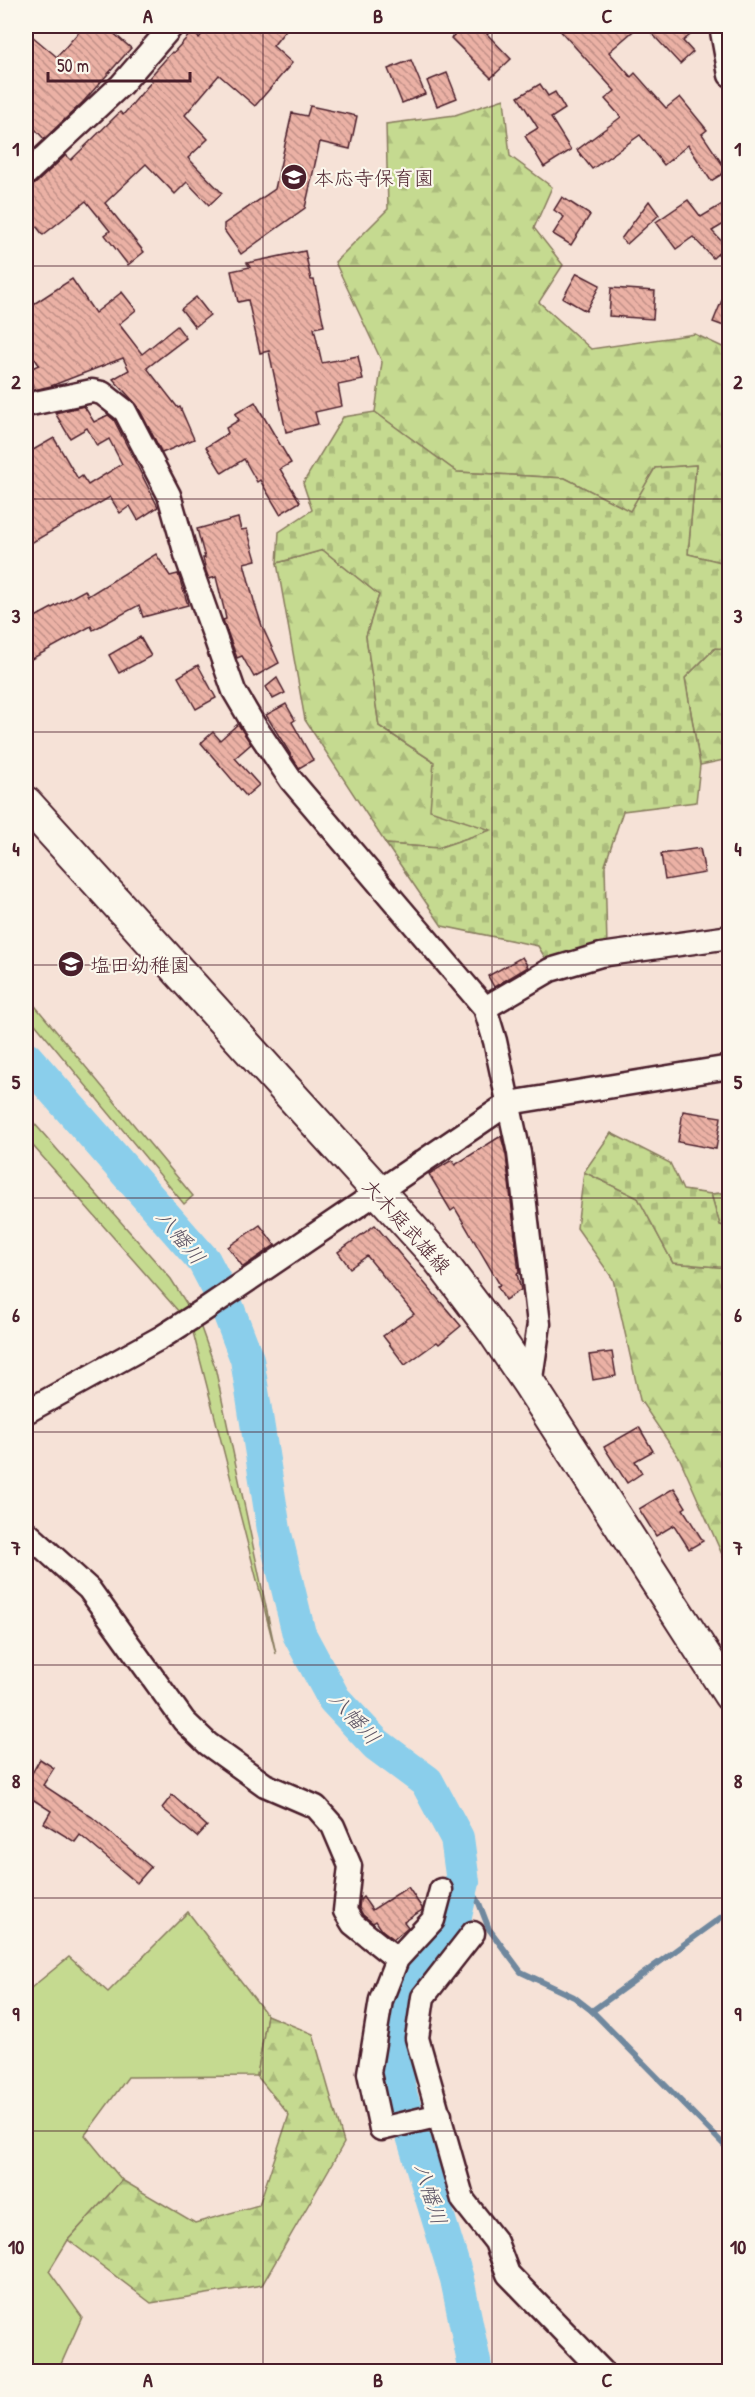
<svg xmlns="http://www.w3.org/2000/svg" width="755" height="2397" font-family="'Patrick Hand','Klee One',sans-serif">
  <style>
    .green { fill: #c5da90; stroke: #887c5e; stroke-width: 1.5 }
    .forest { fill: url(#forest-firs); stroke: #887c5e; stroke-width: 1.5 }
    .cemetery { fill: url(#cemetery-stones); stroke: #887c5e; stroke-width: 1.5 }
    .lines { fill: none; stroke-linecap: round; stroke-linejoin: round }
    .stream { stroke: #70889e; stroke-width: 6 }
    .river { stroke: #8aceeb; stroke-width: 34 }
    .building { fill: url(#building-back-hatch); stroke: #4a1f2b; stroke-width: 1.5 }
    .street-casing { stroke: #4a1f2b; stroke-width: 27 }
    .secondary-casing { stroke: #4a1f2b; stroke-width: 36 }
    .street { stroke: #fbf7ec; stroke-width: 22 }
    .secondary { stroke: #fbf7ec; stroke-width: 32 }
    .grid { fill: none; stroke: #4a1f2b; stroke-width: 1.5; stroke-opacity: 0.55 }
    .labels { text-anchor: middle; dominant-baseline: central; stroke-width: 4.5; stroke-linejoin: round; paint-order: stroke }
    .poi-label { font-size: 20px; fill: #4a1f2b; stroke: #fbf7ec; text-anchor: start }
    .street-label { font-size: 20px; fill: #4a1f2b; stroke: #fbf7ec }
    .water-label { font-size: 21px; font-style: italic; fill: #5d5465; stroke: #fbf7ec }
    .neatline { fill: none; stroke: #4a1f2b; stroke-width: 2 }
    .grid-label { font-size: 20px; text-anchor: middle; font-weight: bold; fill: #4a1f2b }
  </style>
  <defs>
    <pattern id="forest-firs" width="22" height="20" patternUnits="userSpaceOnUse" patternTransform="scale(1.5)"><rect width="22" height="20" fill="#c5da90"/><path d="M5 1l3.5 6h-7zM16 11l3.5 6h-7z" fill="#abbb7c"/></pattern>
    <pattern id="cemetery-stones" width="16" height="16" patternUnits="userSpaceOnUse" patternTransform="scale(1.5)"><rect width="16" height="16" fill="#c5da90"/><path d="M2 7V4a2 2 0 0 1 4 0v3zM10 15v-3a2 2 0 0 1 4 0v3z" fill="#abbb7c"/></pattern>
    <pattern id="building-back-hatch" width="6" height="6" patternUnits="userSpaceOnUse" patternTransform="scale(1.5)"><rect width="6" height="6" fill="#ebb1a5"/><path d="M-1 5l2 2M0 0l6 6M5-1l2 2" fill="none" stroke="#c08f87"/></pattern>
  </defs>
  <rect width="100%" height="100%" fill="#f6e2d7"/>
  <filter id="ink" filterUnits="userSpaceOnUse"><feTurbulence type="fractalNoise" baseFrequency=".0167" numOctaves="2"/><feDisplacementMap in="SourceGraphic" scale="12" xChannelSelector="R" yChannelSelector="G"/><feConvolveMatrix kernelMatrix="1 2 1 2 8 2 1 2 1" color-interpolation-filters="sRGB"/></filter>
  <g filter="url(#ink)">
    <g class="green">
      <polygon points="26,995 193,1196 184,1204 26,1013"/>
      <polygon points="26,1114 171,1279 200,1325 215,1367 276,1654 193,1332 179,1312 26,1138"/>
      <polygon points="188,1912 267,2015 257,2076 128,2077 85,2135 122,2180 68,2240 49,2271 82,2317 58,2371 26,2372 26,1992 69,1957 108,1992"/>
    </g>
    <g class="forest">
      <polygon points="504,99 510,156 552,187 534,228 563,265 539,302 591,349 695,334 729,350 729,564 688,554 696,465 655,468 631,512 565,478 457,472 375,412 382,362 335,262 388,209 386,124 455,115"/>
      <polygon points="323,550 379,595 366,636 379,726 434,762 492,830 438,848 386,844 305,720 277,563"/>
      <polygon points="715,648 729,649 729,759 700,765 685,678"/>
      <polygon points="584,1172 638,1198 673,1263 729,1268 729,1565 725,1561 680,1459 640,1400 613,1279 577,1228"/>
      <polygon points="729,1192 729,1227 720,1226 711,1194"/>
      <polygon points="267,2015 313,2034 344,2143 262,2285 151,2303 68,2240 122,2180 195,2223 259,2205 289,2115 257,2076"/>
    </g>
    <g class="cemetery">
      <polygon points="375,412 457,472 565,478 630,511 655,468 696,465 688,554 729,564 729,649 715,648 685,678 700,765 696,802 623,811 605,865 607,947 547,961 538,946 442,926 386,844 438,848 491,830 430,810 434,762 379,726 366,636 379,595 323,550 277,563 279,532 312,510 303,483 343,417"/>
      <polygon points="611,1133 670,1163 683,1190 711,1194 720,1225 729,1227 729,1268 673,1263 638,1198 584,1172"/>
    </g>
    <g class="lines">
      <g class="stream">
        <polyline points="463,1882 479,1903 489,1929 521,1972 574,1997 592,2011 730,2151"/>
        <polyline points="592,2011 730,1911"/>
      </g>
      <polyline class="river" points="26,1058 204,1261 224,1299 247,1359 274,1530 299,1634 334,1699 376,1744 427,1782 457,1838 463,1882 454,1920 409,1983 395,2017 398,2087 457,2279 476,2372"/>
    </g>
    <g class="building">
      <polygon points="84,26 105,26 131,48 83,102 44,139 26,119 26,44 32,36 57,57"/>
      <polygon points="209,26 289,26 273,46 292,63 255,106 219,75 185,115 208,139 188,158 222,193 209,205 187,182 175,194 146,164 105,203 144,252 128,265 105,235 110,231 86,201 43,235 26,213 26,188 35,184 66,155 71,160 120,112 123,115 152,81 149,78 172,52 173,53 192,32 199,38"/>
      <polygon points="464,26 496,26 487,34 511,59 491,78 451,38"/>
      <polygon points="556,26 639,26 609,52 631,77 635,73 666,108 680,97 707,130 702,134 727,171 711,181 688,145 664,165 640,135 592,169 577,150 621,117 605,99 615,91"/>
      <polygon points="645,26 701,26 683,41 693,52 680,64"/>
      <polygon points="411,60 425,94 402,103 388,69"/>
      <polygon points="447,73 457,98 437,106 427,81"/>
      <polygon points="540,84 548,96 555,92 565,109 551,118 571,150 544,167 525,136 538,128 518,97"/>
      <polygon points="310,106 357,116 350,149 320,142 305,208 241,254 224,230 224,224 275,189 292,113 307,116"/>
      <polygon points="562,197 590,215 571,245 553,234 564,217 554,210"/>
      <polygon points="688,200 701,217 729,200 729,221 712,231 726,246 713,258 693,237 676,249 656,222"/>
      <polygon points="649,201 659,215 627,244 621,239"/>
      <polygon points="305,251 311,280 314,280 324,326 314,328 322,363 358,356 363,380 338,385 342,406 315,412 318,424 286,432 269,351 260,353 248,300 238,302 231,271 250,267 247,263"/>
      <polygon points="577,273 600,285 586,311 563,298"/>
      <polygon points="72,279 95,313 122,292 136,310 119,324 142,354 177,326 186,338 147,368 178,408 180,407 194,439 162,453 137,405 113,379 129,370 123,358 51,386 34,390 27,370 39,365 26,345 26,309"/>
      <polygon points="729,283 729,328 713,322"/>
      <polygon points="611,288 655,291 653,319 609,316"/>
      <polygon points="196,297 210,315 195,327 181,309"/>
      <polygon points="255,402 291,463 280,469 300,502 280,514 260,480 257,482 244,459 222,473 206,447 228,433 226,428 239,420 235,414"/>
      <polygon points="84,406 94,422 108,415 114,420 158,507 138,520 130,506 120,513 110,497 26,546 26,454 54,438 78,479 82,476 88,485 122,464 109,439 97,446 87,428 70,438 55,413"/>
      <polygon points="238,518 241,530 247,529 256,560 244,563 254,601 262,626 279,663 254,677 242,656 237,658 223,620 226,619 224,609 216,577 209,579 206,571 203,558 205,558 197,529"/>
      <polygon points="156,554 170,576 178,574 188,605 143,617 139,605 93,630 91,626 26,662 26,622 85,590 88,596"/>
      <polygon points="140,637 151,656 119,673 109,655"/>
      <polygon points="198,665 216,698 196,709 178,677"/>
      <polygon points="277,678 285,693 273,699 266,687"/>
      <polygon points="286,704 295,720 292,722 313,760 299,768 266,715"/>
      <polygon points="238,724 251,744 235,758 259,785 246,796 201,743 213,732 220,740"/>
      <polygon points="700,848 705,873 665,880 661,854"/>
      <polygon points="522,957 528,967 494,987 488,976"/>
      <polygon points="683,1111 721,1117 716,1149 678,1142"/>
      <polygon points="501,1136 506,1155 519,1273 517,1274 521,1290 505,1300 497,1286 500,1285 455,1208 451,1211 429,1174 452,1160 455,1165"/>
      <polygon points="260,1225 275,1245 243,1267 228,1247"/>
      <polygon points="375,1225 461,1326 439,1344 437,1342 405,1365 383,1336 414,1314 367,1256 350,1268 338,1252"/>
      <polygon points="612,1352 616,1376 593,1380 589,1355"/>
      <polygon points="639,1427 653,1451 635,1461 642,1473 627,1483 604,1447"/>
      <polygon points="674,1488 686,1507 683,1509 703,1541 689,1549 674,1525 656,1536 639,1509"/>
      <polygon points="40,1759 54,1768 43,1785 92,1817 151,1867 137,1883 80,1835 75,1842 44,1823 51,1811 26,1795 26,1784"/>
      <polygon points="172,1795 207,1826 197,1837 162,1808"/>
      <polygon points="408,1887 422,1908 422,1910 404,1922 408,1927 394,1939 382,1930 376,1921 373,1923 363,1915 359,1908 360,1900 363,1897 372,1910"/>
    </g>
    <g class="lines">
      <defs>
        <g id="street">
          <polyline points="721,26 730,75"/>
          <polyline points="26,174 121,85 172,26"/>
          <polyline points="26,405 92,391 102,393 125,411 169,495 187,558 234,691 254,725 291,780 485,1008 495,1041 519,1153 539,1324 530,1385"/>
          <polyline points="485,1008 550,970 601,955 730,937"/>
          <polyline points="26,1412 162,1337 198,1314 509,1103 730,1067"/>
          <polyline points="26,1532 89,1589 184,1721 208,1744 265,1785 316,1807 333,1826 350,1866 345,1911 353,1924 397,1959"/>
          <polyline points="473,1933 423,1997 417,2038 463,2200 496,2242 508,2274 603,2372"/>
          <polyline points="440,2115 381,2129 369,2073 381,2000 397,1959 433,1920 441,1890"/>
        </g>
        <polyline id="secondary" points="26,803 435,1254 492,1329 530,1385 730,1695"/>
      </defs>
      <use href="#street" class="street-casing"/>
      <use href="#secondary" class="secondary-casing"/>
      <use href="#street" class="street"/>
      <use href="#secondary" class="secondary"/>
    </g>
  </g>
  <path class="grid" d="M263,26V2372M492,26V2372M26,266H730M26,499H730M26,732H730M26,965H730M26,1198H730M26,1432H730M26,1665H730M26,1898H730M26,2131H730"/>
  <defs>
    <symbol id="school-disc" viewBox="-11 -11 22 22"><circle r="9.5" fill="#4a1f2b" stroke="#fbf7ec"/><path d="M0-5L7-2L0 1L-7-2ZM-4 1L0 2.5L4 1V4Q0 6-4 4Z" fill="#fff"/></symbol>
  </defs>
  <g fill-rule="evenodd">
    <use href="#school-disc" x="279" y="162" width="30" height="30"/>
    <use href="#school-disc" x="56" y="949" width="30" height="30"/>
  </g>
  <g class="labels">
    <g class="poi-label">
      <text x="314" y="177">本応寺保育園</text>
      <text x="90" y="964">塩田幼稚園</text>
    </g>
    <g class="street-label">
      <text transform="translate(407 1226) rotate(48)">大木庭武雄線</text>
    </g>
    <g class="water-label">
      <text transform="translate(181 1237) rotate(51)">八幡川</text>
      <text transform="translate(355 1718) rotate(48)">八幡川</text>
      <text transform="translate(431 2194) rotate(73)">八幡川</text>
    </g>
  </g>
  <rect width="755" height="2397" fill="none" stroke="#fbf7ec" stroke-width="66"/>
  <path d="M48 72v9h142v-9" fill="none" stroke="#4a1f2b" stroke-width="3"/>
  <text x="57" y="72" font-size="18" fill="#4a1f2b" stroke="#fbf7ec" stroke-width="4.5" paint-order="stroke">50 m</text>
  <rect x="33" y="33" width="689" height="2331" class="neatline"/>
  <g class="grid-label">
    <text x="148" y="23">A</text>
    <text x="378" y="23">B</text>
    <text x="607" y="23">C</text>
    <text x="16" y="156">1</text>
    <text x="738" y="156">1</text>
    <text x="16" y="389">2</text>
    <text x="738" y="389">2</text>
    <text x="16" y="623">3</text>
    <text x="738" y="623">3</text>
    <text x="16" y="856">4</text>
    <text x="738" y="856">4</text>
    <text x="16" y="1089">5</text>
    <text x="738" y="1089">5</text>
    <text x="16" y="1322">6</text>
    <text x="738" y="1322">6</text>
    <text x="16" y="1555">7</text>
    <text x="738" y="1555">7</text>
    <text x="16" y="1788">8</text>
    <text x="738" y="1788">8</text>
    <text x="16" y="2021">9</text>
    <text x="738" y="2021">9</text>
    <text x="16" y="2254">10</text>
    <text x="738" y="2254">10</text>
    <text x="148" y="2387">A</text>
    <text x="378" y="2387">B</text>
    <text x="607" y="2387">C</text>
  </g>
</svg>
